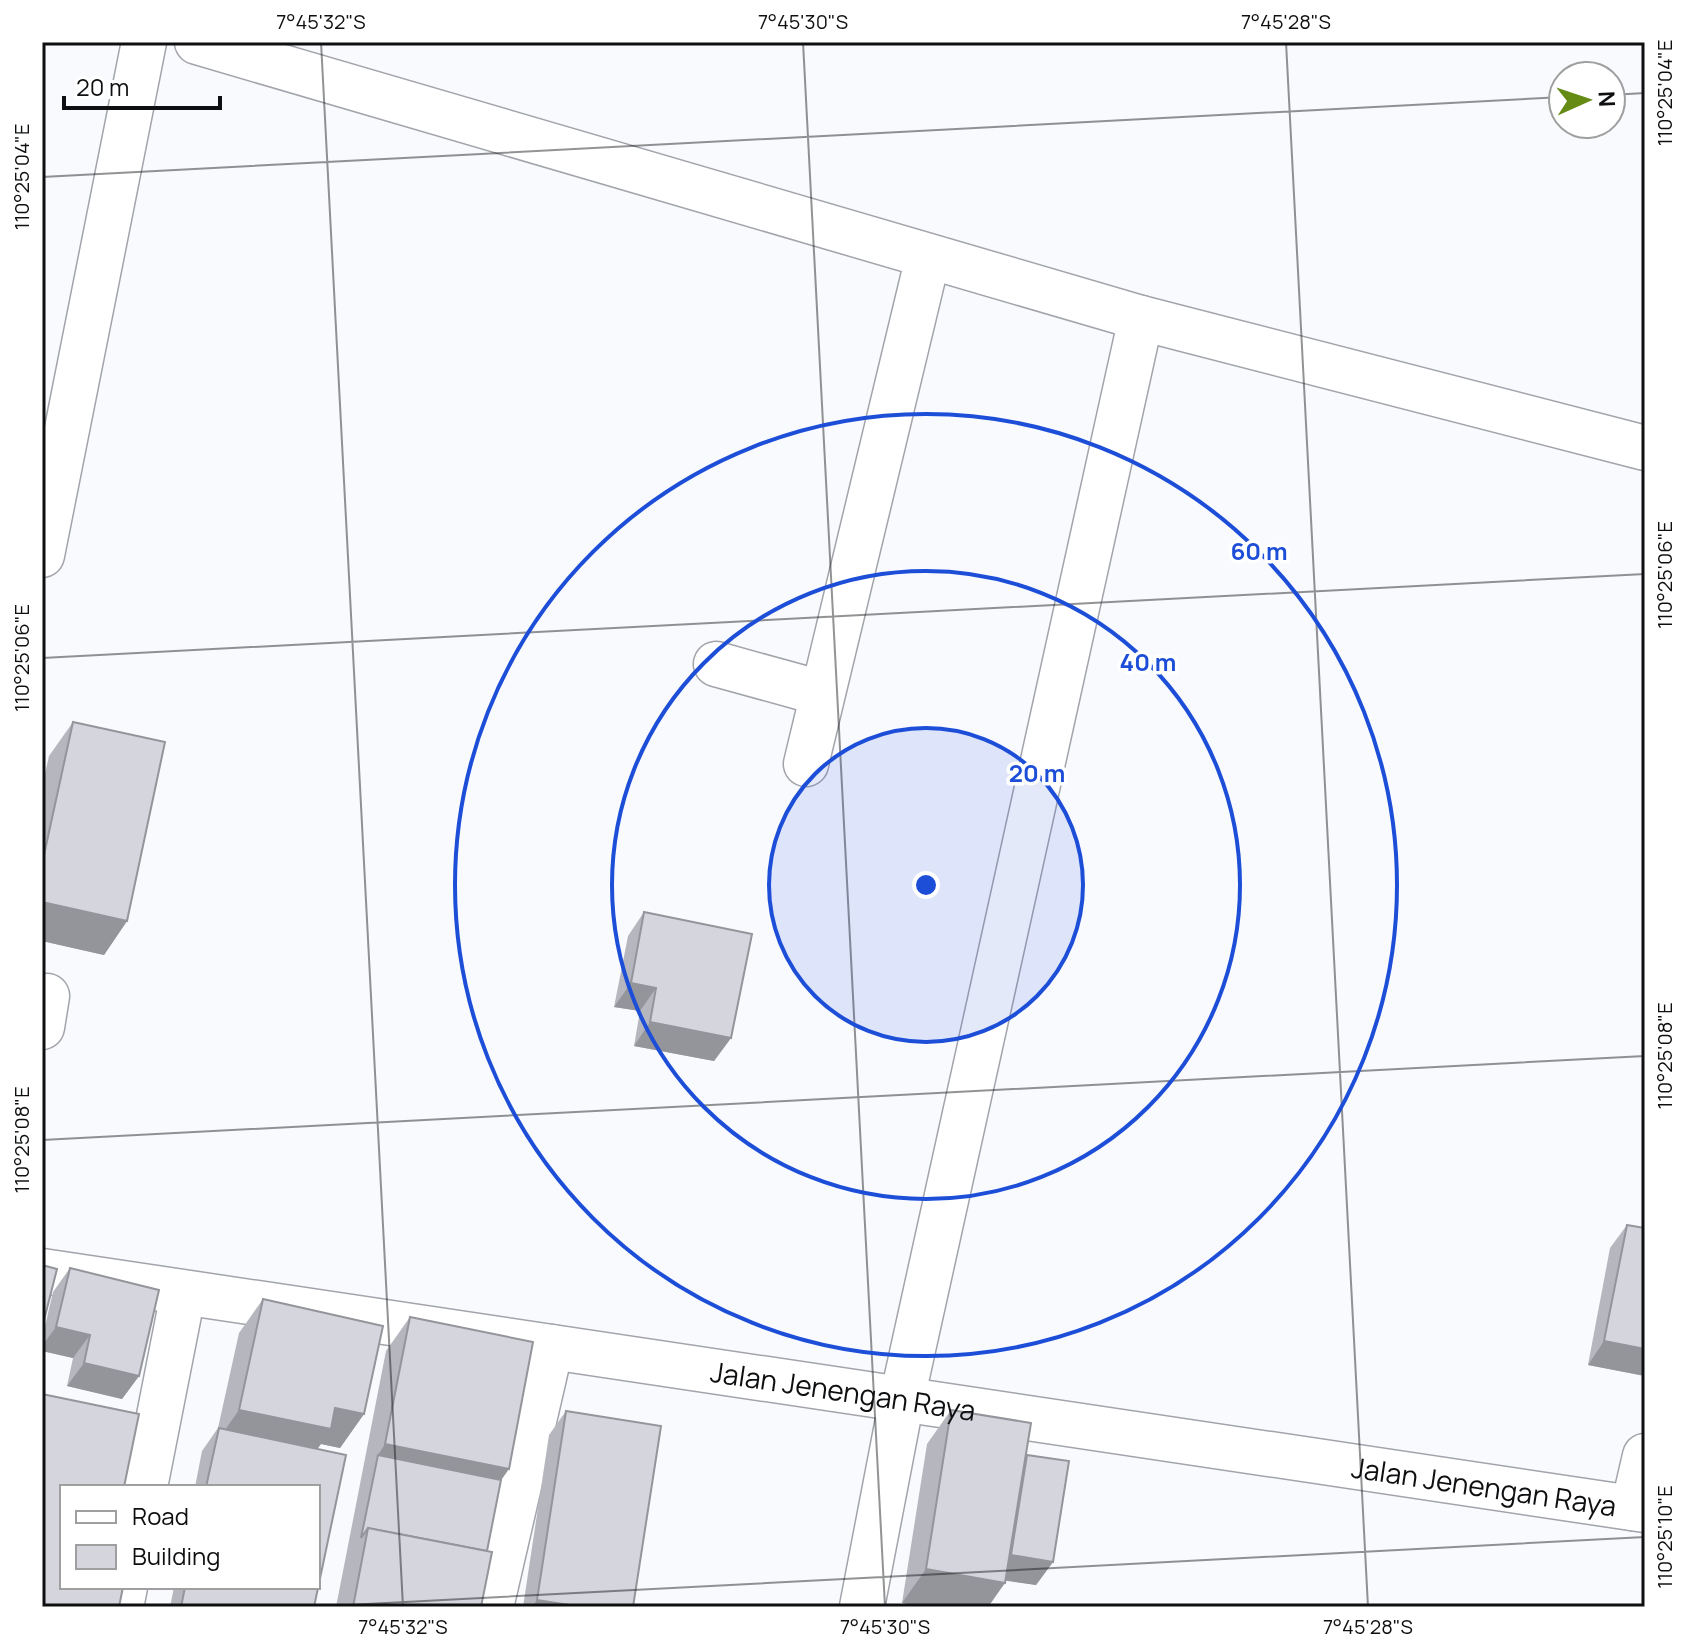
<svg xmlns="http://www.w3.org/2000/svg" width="1687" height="1649" font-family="Manrope,sans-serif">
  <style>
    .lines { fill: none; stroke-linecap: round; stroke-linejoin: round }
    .minor-casing { stroke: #a2a4ab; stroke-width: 47 }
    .minor { stroke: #fff; stroke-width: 44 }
    .wall { fill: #b6b7be }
    .shaded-wall { fill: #94959b }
    .building { fill: #d4d5dd; stroke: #94959b; stroke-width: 2 }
    .ticks { fill: none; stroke: #0e0f11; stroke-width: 2; stroke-opacity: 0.45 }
    .ring { fill: none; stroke: #1d4ed8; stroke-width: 4 }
    .labels { text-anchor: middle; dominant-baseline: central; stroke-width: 7; stroke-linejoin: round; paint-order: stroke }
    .street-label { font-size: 28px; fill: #0e0f11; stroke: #fff }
    .centre { fill: #1d4ed8; stroke: #fff; stroke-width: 4 }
    .ring-label { font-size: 24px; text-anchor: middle; font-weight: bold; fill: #1d4ed8; stroke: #fff; stroke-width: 7; stroke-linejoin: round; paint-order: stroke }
    .neatline { fill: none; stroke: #0e0f11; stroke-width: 3 }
    .ticks-label { font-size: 20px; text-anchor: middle; fill: #0e0f11 }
  </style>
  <rect width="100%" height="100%" fill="#f9fafe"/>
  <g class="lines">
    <defs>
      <g id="minor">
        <polyline points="197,42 1141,318 1645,448"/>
        <polyline points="42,555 144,42"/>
        <polyline points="716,664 821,693"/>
        <polyline points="806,764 928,257"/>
        <polyline points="42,1027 47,996"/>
        <path id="s1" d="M42,1271L1645,1510"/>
        <polyline points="145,1487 183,1294"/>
        <polyline points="1633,1508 1645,1456"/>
        <polyline points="121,1607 125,1587"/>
        <polyline points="491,1607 551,1347"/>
        <polyline points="862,1607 902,1399 1141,318"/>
      </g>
    </defs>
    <use href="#minor" class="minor-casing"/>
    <use href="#minor" class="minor"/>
  </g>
  <g class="wall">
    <polygon points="73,722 127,921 104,955 42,941 42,787 49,756"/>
    <polygon points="644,912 731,1038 714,1061 634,1046 640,1011 614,1007 628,936"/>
    <polygon points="1627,1225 1645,1376 1588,1365 1610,1248"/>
    <polygon points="70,1268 139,1376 122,1399 67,1386 73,1358 42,1351 42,1339 53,1292"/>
    <polygon points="263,1299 383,1326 364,1414 340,1448 321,1444 317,1449 346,1455 314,1607 170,1607 174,1587 318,1587 318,1487 195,1487 202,1451 218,1428 239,1333"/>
    <polygon points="410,1317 501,1480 487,1551 481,1607 336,1607 386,1351"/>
    <polygon points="951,1410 1025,1457 1027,1455 1053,1562 1036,1585 1006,1580 988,1607 924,1607 902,1603 927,1444"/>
    <polygon points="566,1411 633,1607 523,1607 549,1435"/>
  </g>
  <g class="shaded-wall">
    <polygon points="42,902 127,921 104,955 42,941"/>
    <polygon points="631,983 656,988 640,1011 614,1007"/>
    <polygon points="650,1022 731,1038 714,1061 634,1046"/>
    <polygon points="56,1327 90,1335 73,1358 42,1351 42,1346"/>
    <polygon points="1604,1341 1645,1349 1645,1376 1588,1365"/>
    <polygon points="84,1363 139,1376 122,1399 67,1386"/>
    <polygon points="335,1408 364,1414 340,1448 321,1444 307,1463 215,1444 239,1410"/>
    <polygon points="385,1444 509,1469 485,1503 378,1455"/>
    <polygon points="1011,1555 1053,1562 1036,1585 994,1579"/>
    <polygon points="926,1569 1005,1583 988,1607 924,1607 902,1603"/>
    <polygon points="537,1600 582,1607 532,1607"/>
  </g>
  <g class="building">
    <polygon points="73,722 165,742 127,921 42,902 42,864"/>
    <polygon points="644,912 752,934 731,1038 650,1022 656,988 631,983"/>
    <polygon points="1627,1225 1645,1228 1645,1349 1604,1341"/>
    <polygon points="42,1265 57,1269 42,1328"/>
    <polygon points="70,1268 159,1290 139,1376 84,1363 90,1335 56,1327"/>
    <polygon points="263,1299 383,1326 364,1414 335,1408 331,1429 239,1410"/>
    <polygon points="410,1317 533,1342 509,1469 385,1444"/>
    <polygon points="42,1394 139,1414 124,1487 62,1487 62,1587 123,1587 119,1607 42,1607"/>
    <polygon points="951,1410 1031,1423 1005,1583 926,1569"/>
    <polygon points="566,1411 661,1426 633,1607 582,1607 537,1600"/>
    <polygon points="219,1428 346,1455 314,1607 181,1607 185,1587 318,1587 318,1487 206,1487"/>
    <polygon points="378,1455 501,1480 487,1551 368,1528 361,1538"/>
    <polygon points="1027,1455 1069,1461 1053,1562 1011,1555"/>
    <polygon points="368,1528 492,1552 481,1607 353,1607"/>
  </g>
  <path class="ticks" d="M321,42L403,1607M803,42L885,1607M1286,42L1368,1607M1611,95L1645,93M42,177L1563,97M42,658L1645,574M42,1140L1645,1056M310,1607L1645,1537"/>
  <circle cx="926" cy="885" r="157" fill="#1d4ed8" fill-opacity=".12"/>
  <g class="ring">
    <circle cx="926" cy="885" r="157"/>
    <circle cx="926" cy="885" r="314"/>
    <circle cx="926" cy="885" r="471"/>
  </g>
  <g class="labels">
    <g class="street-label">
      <text stroke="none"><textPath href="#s1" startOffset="810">Jalan Jenengan Raya</textPath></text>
      <text stroke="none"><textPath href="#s1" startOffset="1458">Jalan Jenengan Raya</textPath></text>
    </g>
  </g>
  <circle cx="926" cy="885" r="12" class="centre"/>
  <g class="ring-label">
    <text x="1259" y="560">60 m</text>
    <text x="1148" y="671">40 m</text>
    <text x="1037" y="782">20 m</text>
  </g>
  <rect width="1687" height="1649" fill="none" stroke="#ffffff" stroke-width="88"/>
  <rect x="60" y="1485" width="260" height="104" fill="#ffffff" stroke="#9f9fa0" stroke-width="2"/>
  <rect x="76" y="1511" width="40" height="12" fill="#ffffff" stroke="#9f9fa0" stroke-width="2"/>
  <text x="132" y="1525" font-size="24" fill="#0e0f11">Road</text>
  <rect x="76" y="1545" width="40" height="24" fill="#d4d5dd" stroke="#9f9fa0" stroke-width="2"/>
  <text x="132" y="1565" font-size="24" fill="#0e0f11">Building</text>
  <g transform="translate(1587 100) rotate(87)"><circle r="38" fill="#ffffff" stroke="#9f9fa0" stroke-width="2"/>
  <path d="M0-6L14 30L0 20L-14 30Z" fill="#668b15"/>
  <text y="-12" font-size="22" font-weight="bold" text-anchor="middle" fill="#0e0f11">N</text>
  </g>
  <path d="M64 96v12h156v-12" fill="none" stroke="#0e0f11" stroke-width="4"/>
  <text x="76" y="96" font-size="24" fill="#0e0f11" stroke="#ffffff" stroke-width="6" paint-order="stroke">20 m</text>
  <rect x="44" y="44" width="1599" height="1561" class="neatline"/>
  <g class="ticks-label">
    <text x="321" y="29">7°45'32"S</text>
    <text x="803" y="29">7°45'30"S</text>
    <text x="1286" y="29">7°45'28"S</text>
    <text transform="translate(1665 93) rotate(-90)" y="7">110°25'04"E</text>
    <text transform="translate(22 177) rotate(-90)" y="7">110°25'04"E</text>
    <text transform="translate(1665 575) rotate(-90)" y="7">110°25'06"E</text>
    <text transform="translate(22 658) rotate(-90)" y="7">110°25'06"E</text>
    <text transform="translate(1665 1056) rotate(-90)" y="7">110°25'08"E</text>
    <text transform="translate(22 1140) rotate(-90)" y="7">110°25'08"E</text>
    <text transform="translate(1665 1537) rotate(-90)" y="7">110°25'10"E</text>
    <text x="403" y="1634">7°45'32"S</text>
    <text x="885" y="1634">7°45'30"S</text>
    <text x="1368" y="1634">7°45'28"S</text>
  </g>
</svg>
